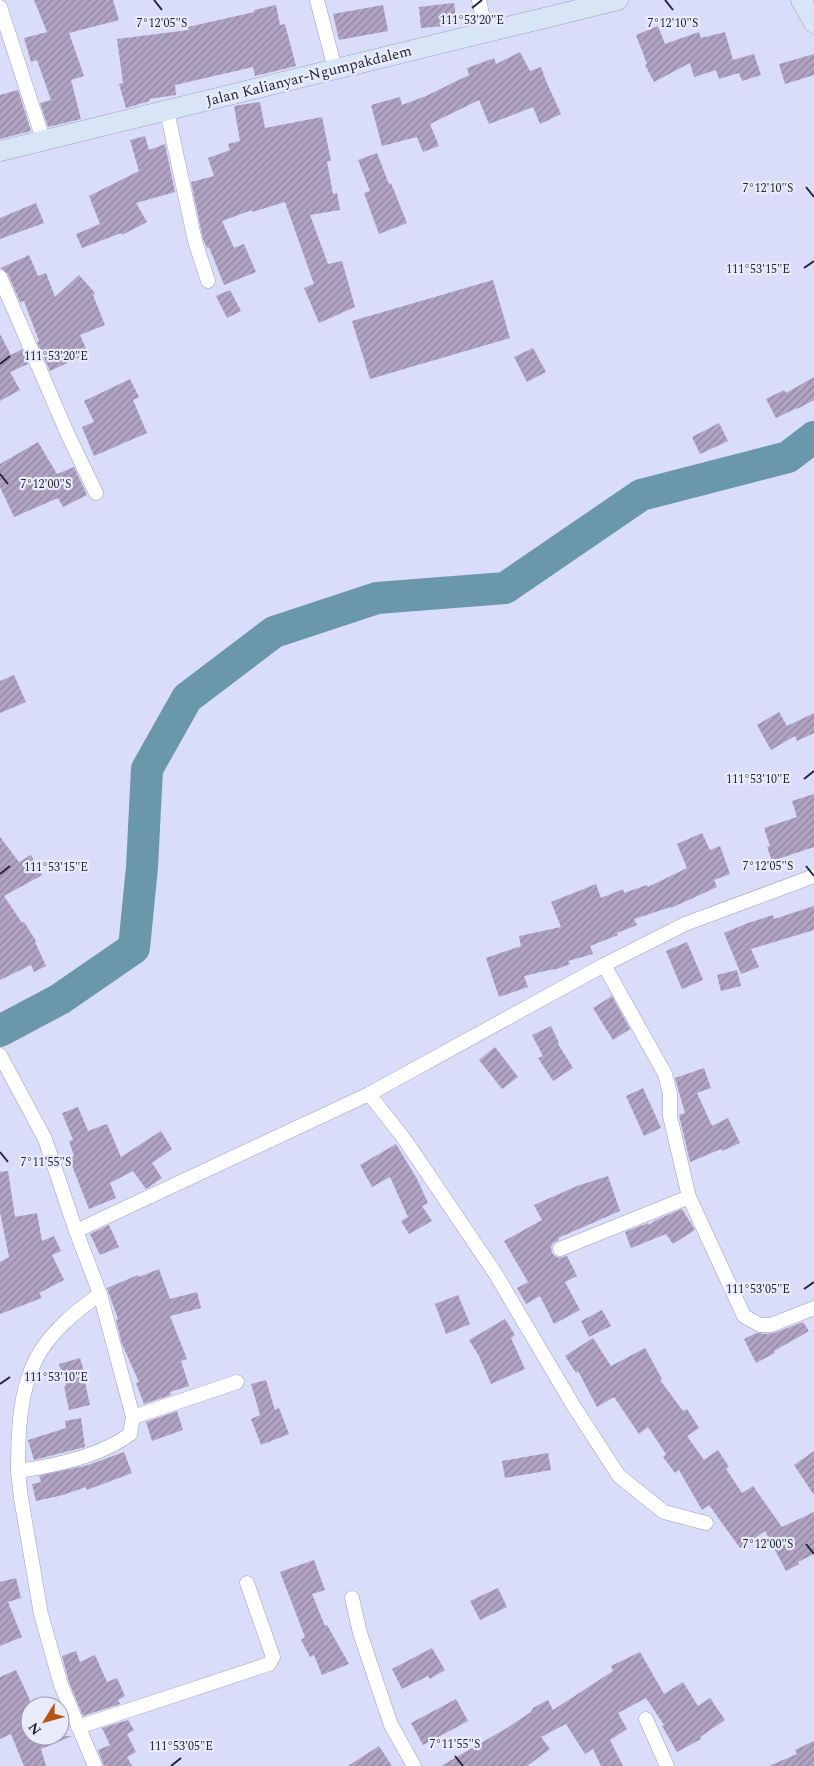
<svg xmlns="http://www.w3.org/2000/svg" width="814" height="1766" font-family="Spectral,serif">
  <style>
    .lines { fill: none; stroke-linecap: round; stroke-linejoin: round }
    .river { stroke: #6b97ab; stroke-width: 32 }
    .building { fill: url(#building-hatch) }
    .street-casing { stroke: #9ca0c1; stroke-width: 15 }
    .secondary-casing { stroke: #9ca0c1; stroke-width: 21 }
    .street { stroke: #fff; stroke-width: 14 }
    .secondary { stroke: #d7e5f5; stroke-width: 20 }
    .ticks { fill: none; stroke: #242633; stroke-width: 2 }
    .labels { text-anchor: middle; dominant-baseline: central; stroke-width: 4.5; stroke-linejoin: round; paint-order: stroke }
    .street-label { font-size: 15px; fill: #242633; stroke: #e9ebfa }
    .ticks-label { font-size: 12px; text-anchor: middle; fill: #242633; stroke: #e9ebfa; stroke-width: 4.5; stroke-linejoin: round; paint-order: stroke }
  </style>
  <defs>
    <pattern id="building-hatch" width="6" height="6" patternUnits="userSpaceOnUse" patternTransform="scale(1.25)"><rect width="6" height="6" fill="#b1a3c3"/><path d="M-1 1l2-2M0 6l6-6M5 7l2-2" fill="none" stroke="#90859f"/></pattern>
  </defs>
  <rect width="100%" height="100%" fill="#d9ddf9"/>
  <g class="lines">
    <polyline class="river" points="0,1031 60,999 134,948 142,867 147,769 187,698 274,632 377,598 505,588 641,495 788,457 814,437"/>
  </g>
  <g class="building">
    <polygon points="34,0 113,0 119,20 69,33 84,76 71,80 81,119 48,127 40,103 51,100 37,60 31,62 24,38 47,32"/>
    <polygon points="454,3 457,25 421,28 419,7"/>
    <polygon points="276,5 280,25 285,24 296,66 255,76 253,67 175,85 176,95 149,99 150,101 126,108 119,84 123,83 117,39 189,30 188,27 254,12 254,10"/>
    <polygon points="383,5 388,31 339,40 333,14"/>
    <polygon points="658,26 665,44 699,32 701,38 725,32 733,60 754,54 761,75 742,81 739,73 719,79 716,70 694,77 690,63 654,82 645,65 647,64 636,35"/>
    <polygon points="520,52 530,71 541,67 546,81 561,114 540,124 533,107 489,124 479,100 430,124 439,146 423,152 417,137 382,146 371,105 400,97 402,105 426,96 469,75 467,68 494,58 496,64"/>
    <polygon points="814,54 814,75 785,84 779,64"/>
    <polygon points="18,90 31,131 0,139 0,95"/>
    <polygon points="260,102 265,128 322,117 331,161 327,161 333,194 337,193 340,210 310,215 328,264 342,261 355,307 319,323 304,288 314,284 285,202 252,212 252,210 222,221 234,248 244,244 256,272 224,285 209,247 207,248 203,239 191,182 214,176 208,158 230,150 228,144 240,141 234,106"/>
    <polygon points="145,136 149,150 165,144 175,192 136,203 147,222 122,235 121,233 82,248 76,234 100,224 89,196 139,171 130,140"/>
    <polygon points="377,153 389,184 391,183 407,223 379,234 364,193 370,191 358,160"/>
    <polygon points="36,203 44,223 0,239 0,218"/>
    <polygon points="29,255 38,276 46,273 55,297 79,275 95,293 93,295 105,325 80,335 88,353 50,371 37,342 39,341 24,301 20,302 8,274 1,268"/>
    <polygon points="493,280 510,338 370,379 352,321"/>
    <polygon points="230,290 241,311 227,318 216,296"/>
    <polygon points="0,334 11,355 22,349 28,364 10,372 20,390 0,401"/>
    <polygon points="533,348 546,372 527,382 514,357"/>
    <polygon points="814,377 814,400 797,409 797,408 776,418 766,399 784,390 786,393"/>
    <polygon points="130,379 139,397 133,400 147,433 94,456 82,427 94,422 84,401"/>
    <polygon points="719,423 728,441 700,454 692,437"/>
    <polygon points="38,442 57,474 74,467 87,495 63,507 58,498 14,517 0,487 0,464"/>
    <polygon points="14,675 26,702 0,713 0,681"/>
    <polygon points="779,712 787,726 814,713 814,733 797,741 795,736 771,750 757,725"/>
    <polygon points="814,794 814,847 772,861 767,847 770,846 764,828 797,817 792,801"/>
    <polygon points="702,833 710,850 720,846 730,874 714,880 717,887 671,908 671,907 634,919 637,925 617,933 618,935 590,946 593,954 568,961 570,964 554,970 554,969 524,976 528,987 499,997 486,958 521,946 519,936 561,927 551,902 596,884 601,898 623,889 624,893 647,885 648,887 687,868 677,844"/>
    <polygon points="0,837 19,862 31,855 42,875 4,896 22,923 24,922 36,941 35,942 46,966 34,972 31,965 0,980"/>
    <polygon points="814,906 814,930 751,949 759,967 741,974 724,933 748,923 773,915 774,919"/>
    <polygon points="687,942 703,980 682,989 666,951"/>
    <polygon points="737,970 741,986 721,991 717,975"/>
    <polygon points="612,996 630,1029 613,1040 593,1008"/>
    <polygon points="551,1026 559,1043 558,1044 573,1068 553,1081 538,1058 543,1056 532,1035"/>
    <polygon points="495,1047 518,1077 502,1089 479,1060"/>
    <polygon points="704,1068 711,1088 697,1093 712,1126 728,1118 740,1143 722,1151 721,1149 690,1162 679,1115 685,1113 675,1078"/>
    <polygon points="643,1088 661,1128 644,1136 626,1096"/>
    <polygon points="78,1107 88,1131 107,1124 121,1157 161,1131 172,1149 152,1163 162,1178 146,1189 133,1171 110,1183 116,1198 89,1209 69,1158 74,1156 69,1141 73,1140 62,1113"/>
    <polygon points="396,1144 417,1179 428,1203 422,1206 432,1221 409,1234 401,1221 408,1217 390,1177 372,1187 360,1165"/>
    <polygon points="8,1171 15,1217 37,1213 42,1241 54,1236 61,1251 52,1255 64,1280 39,1293 42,1298 0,1314 0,1262 9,1257 0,1212 0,1172"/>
    <polygon points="608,1176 620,1211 558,1238 559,1240 553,1243 551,1247 552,1253 555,1256 559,1258 567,1256 577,1276 565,1282 580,1310 554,1324 540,1296 526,1304 517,1288 528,1282 504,1241 542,1220 534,1205 577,1186"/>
    <polygon points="682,1209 695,1230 673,1244 666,1234 631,1248 625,1232 648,1223 649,1225 656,1220"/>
    <polygon points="109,1225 119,1247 100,1255 90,1234"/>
    <polygon points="159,1269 170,1299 197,1292 201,1308 170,1316 187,1359 181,1361 189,1386 170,1392 171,1395 144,1404 136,1383 139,1382 122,1344 116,1320 118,1319 107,1288 138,1275 139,1277"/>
    <polygon points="458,1295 470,1324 446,1334 435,1304"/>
    <polygon points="602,1310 611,1326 589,1337 581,1321"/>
    <polygon points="505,1319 515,1335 511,1338 525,1369 491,1384 479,1356 469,1340"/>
    <polygon points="803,1322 809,1331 774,1351 775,1353 756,1363 744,1339 756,1333 766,1334 774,1333"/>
    <polygon points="593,1338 611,1366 645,1348 662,1379 660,1380 683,1411 687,1409 699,1428 687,1436 704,1460 718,1450 729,1467 726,1469 742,1493 753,1486 782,1527 814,1512 814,1554 798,1562 799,1564 786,1571 765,1531 740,1548 709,1505 702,1510 679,1470 675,1473 663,1457 666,1454 648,1427 639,1434 614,1397 597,1407 578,1371 576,1373 565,1356"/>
    <polygon points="80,1358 86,1378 84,1378 90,1405 69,1410 64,1386 66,1386 59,1364"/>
    <polygon points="266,1380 275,1410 279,1408 289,1434 261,1445 251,1419 260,1415 251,1384"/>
    <polygon points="177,1411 183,1430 152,1441 146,1422"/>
    <polygon points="81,1418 85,1447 34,1460 28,1440 66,1428 65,1421"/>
    <polygon points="814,1451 814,1495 794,1465"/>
    <polygon points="124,1452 132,1473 87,1490 86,1487 63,1495 36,1501 32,1484 41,1482 39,1476 88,1465"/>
    <polygon points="548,1453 551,1470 505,1478 502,1461"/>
    <polygon points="314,1560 325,1590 312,1594 325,1626 327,1625 349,1664 322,1675 314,1655 310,1657 301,1640 305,1637 280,1572"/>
    <polygon points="16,1578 21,1598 8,1602 22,1637 0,1646 0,1582"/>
    <polygon points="498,1588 507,1607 480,1620 470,1601"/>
    <polygon points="432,1648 445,1670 430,1679 428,1676 402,1689 392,1669"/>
    <polygon points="76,1651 80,1662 95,1655 107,1682 117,1678 125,1696 118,1700 120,1704 83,1716 69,1682 62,1656"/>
    <polygon points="640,1652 664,1694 683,1682 698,1706 710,1698 725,1720 700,1737 701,1739 677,1752 662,1726 664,1725 646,1698 618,1713 627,1729 610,1740 623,1766 601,1766 593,1749 585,1754 566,1724 541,1737 550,1749 527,1766 441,1766 507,1728 531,1712 533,1708 548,1700 553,1710 613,1671 611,1666"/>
    <polygon points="16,1670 30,1700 30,1736 72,1736 41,1749 46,1766 24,1766 11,1734 0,1739 0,1677"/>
    <polygon points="456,1699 468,1721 423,1745 411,1723"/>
    <polygon points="128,1720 134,1730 127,1734 136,1752 127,1757 132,1766 104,1766 98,1750 110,1745 102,1728"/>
    <polygon points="814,1741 814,1766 769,1766 797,1754 795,1750"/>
    <polygon points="379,1746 392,1766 348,1766"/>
  </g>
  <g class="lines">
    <defs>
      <g id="street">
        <polyline points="317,0 335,69"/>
        <polyline points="479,0 486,32"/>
        <polyline points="0,7 43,139"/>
        <polyline points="167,111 195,241 208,281"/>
        <polyline points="0,277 68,435 96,493"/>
        <polyline points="604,965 665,1074 670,1094 670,1116 689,1197 744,1316 760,1325 771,1325 814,1308"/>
        <path d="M0,1055L45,1139L76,1231L100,1294L133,1417L130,1434C101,1456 54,1466 18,1471L21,1498L41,1614L61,1685L95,1766"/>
        <polyline points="369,1094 405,1140 495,1273 573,1405 619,1476 664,1512 706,1523"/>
        <polyline points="76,1231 369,1094 604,965 685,924 814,876"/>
        <polyline points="560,1249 689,1197"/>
        <polyline points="133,1417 237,1382"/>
        <path d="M18,1471C18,1435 19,1392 36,1359C50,1332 76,1311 100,1294"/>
        <polyline points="352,1598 360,1633 391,1725 414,1766"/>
        <polyline points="646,1719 667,1766"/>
        <polyline points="78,1727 269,1664 273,1657 247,1583"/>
      </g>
      <g id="secondary">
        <polyline points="801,0 814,23"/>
        <polyline points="0,151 618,0"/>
      </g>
    </defs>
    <use href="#street" class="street-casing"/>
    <use href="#secondary" class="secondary-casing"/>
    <use href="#street" class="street"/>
    <use href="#secondary" class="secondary"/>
  </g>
  <path class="ticks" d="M154,0L162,10M665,0L673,10M472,8L482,0M806,187L814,197M804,268L814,261M0,364L10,356M0,474L8,484M804,779L814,771M806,866L814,876M0,874L10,866M0,1152L8,1162M804,1289L814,1282M0,1384L10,1377M806,1544L814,1554M455,1756L463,1766M171,1766L181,1758"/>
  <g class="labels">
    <g class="street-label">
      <text transform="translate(309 76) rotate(-14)">Jalan Kalianyar-Ngumpakdalem</text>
    </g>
  </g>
  <g class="ticks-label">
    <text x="472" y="24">111°53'20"E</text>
    <text x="162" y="27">7°12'05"S</text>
    <text x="673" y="27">7°12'10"S</text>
    <text x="768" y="192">7°12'10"S</text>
    <text x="758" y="273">111°53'15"E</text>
    <text x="56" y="360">111°53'20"E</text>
    <text x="46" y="488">7°12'00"S</text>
    <text x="758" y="783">111°53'10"E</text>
    <text x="768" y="870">7°12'05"S</text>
    <text x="56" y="871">111°53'15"E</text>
    <text x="46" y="1166">7°11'55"S</text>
    <text x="758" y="1293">111°53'05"E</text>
    <text x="56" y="1381">111°53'10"E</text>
    <text x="768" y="1548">7°12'00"S</text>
    <text x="455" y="1748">7°11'55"S</text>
    <text x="181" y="1750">111°53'05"E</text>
  </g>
  <g transform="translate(45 1721) rotate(233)"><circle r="24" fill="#e9ebfa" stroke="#9a9caa"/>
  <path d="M0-4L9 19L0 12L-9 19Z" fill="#b65511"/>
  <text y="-8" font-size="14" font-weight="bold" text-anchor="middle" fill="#242633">N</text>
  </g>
</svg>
